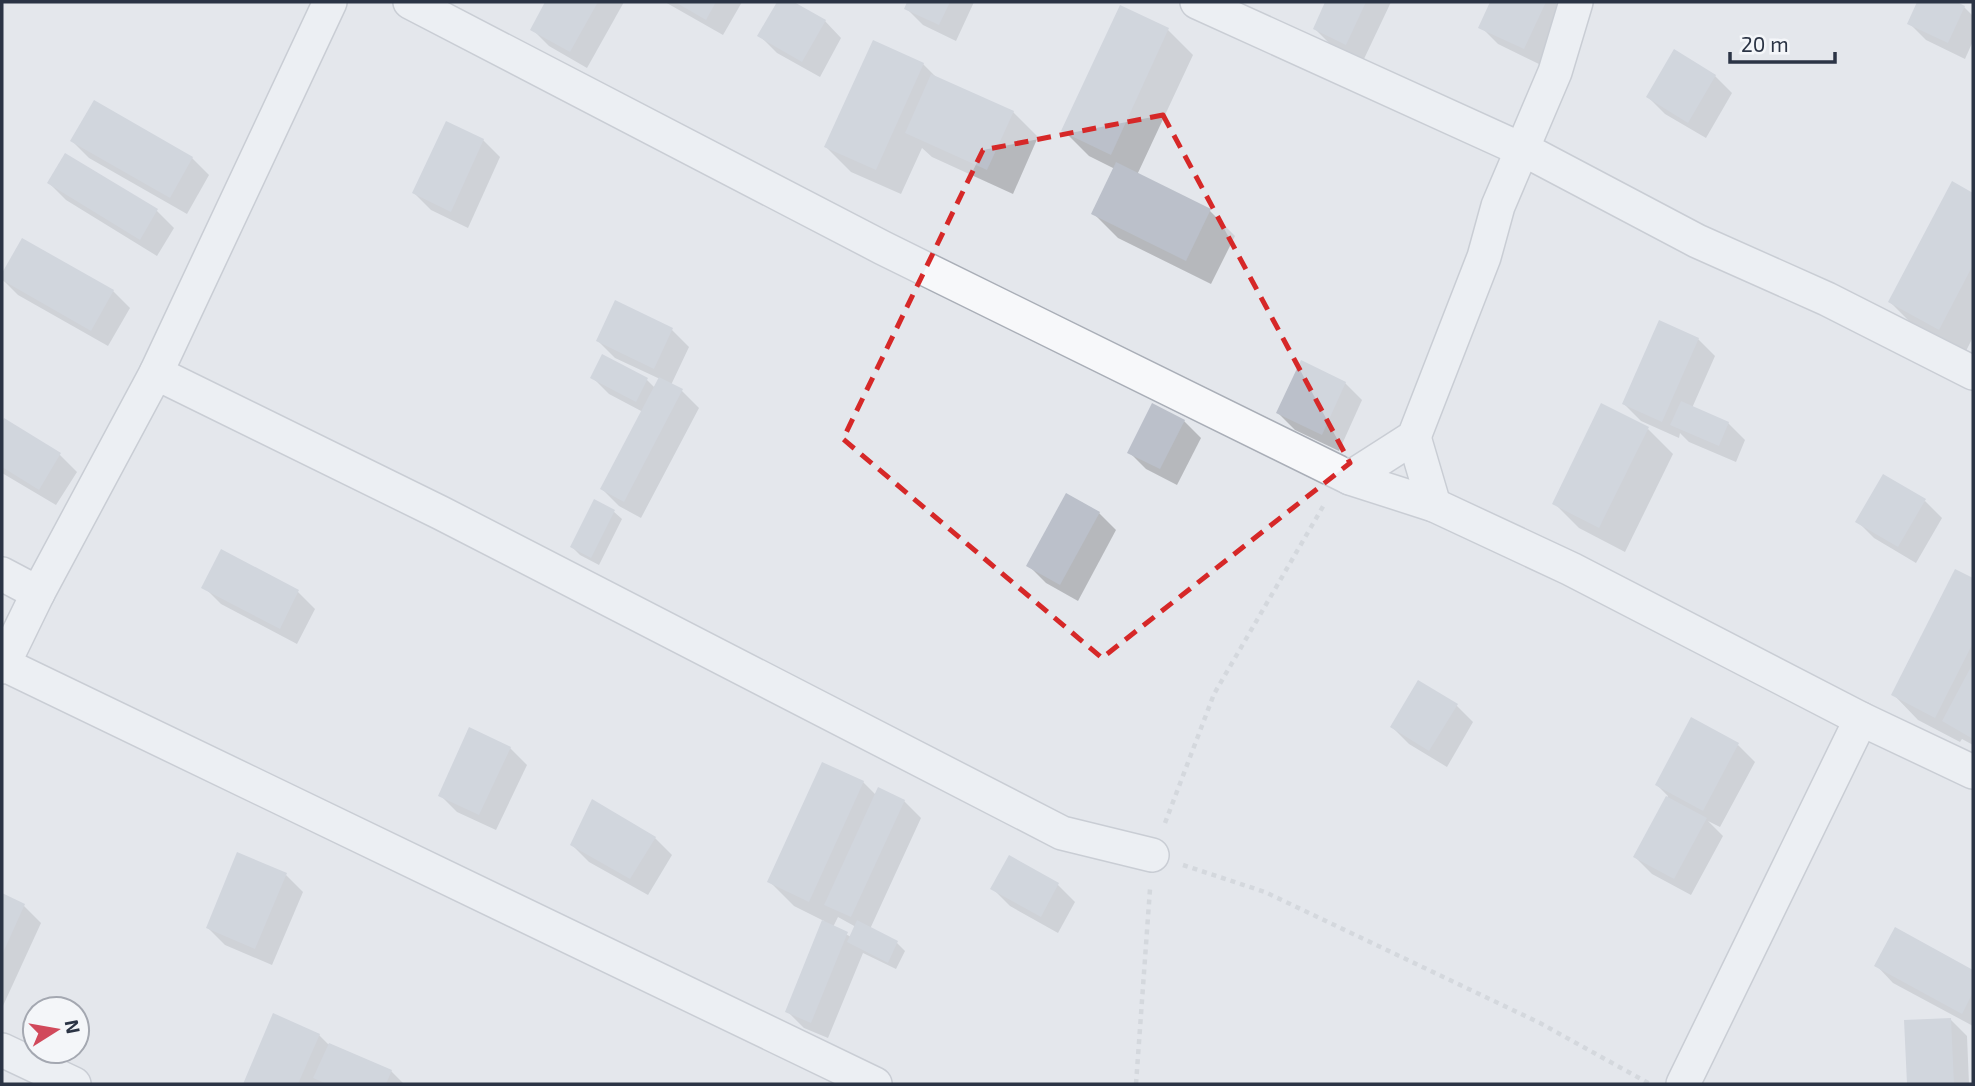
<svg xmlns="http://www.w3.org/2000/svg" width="1975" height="1086" font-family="'Exo 2',sans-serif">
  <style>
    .shadow { fill: #0003; fill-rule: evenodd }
    .building { fill: #bbc0ca }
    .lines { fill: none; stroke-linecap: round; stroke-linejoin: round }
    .street-casing { stroke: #a9aeb7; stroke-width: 36 }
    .path { stroke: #c2c5cb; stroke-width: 4.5; stroke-dasharray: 5 5; stroke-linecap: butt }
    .street { stroke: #f7f8fa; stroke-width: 33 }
    .marked { fill: none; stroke: #d62828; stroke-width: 5; stroke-dasharray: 14 9; stroke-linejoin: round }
  </style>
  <rect width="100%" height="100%" fill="#e4e7ec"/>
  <g class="shadow">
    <polygon points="547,2 624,2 587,68 549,46 532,29"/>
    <polygon points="665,2 742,2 723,35"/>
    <polygon points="779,2 790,2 825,21 841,38 820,77 777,53 760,36"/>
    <polygon points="909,2 974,2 956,41 923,25 906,8"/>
    <polygon points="1327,2 1391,2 1363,61 1332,46 1315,29"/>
    <polygon points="1492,2 1555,2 1565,12 1541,65 1498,44 1481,27"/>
    <polygon points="1919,2 1953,2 1964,7 1973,16 1973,41 1965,59 1926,40 1909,23"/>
    <polygon points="1121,7 1168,30 1193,55 1137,175 1210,211 1235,236 1211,284 1118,238 1093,213 1115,169 1089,156 1064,131"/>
    <polygon points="923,64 938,79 1013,112 1038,137 1013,194 932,157 922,148 901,194 851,172 826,147"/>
    <polygon points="1715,76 1732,93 1706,138 1665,114 1648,97"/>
    <polygon points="483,140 500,157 468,228 431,210 414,193"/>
    <polygon points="72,141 192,158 209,175 187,214 89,158"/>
    <polygon points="66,155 157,211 174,228 157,256 66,200 49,183"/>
    <polygon points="1953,184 1973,195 1973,337 1965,353 1915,327 1890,302"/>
    <polygon points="22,240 113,291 130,308 108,346 18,295 2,279"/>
    <polygon points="672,330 689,347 671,385 682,391 699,408 641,518 619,506 602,489 643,412 609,394 592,377 603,356 647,380 655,388 660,379 615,358 598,341"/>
    <polygon points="1698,339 1715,356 1692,408 1728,423 1745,440 1736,462 1689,442 1680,433 1679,438 1641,421 1624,404"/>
    <polygon points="1345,383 1362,400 1339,451 1295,430 1278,413"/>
    <polygon points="5,421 60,455 77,472 56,505 2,473 2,426"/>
    <polygon points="1184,421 1201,438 1177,485 1146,469 1129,452"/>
    <polygon points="1648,429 1673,454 1625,552 1579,528 1554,503"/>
    <polygon points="1925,501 1942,518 1916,563 1874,538 1857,521"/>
    <polygon points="613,511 622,519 599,565 580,555 572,547"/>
    <polygon points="1099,513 1116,530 1078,601 1046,583 1029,566"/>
    <polygon points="222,551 298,592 315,609 297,644 221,604 204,587"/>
    <polygon points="1956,571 1973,580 1973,745 1962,739 1960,742 1918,720 1893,694"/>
    <polygon points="1456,705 1473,722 1447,767 1409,744 1392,727"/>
    <polygon points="1738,745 1755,762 1720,827 1708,821 1723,836 1691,895 1652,874 1635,857 1668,796 1657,785"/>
    <polygon points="510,748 527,765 496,830 457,812 440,795"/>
    <path d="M863,782L876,795L904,801L921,818L870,929L897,943L905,951L896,969L863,953L828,1038L804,1028L787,1011L824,921L794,906L769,881ZM838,917L856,927L851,937L833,927Z"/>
    <polygon points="655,838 672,855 648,895 589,862 572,845"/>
    <polygon points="1010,857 1058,885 1075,902 1058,933 1010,906 993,889"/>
    <polygon points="286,875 303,892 272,965 225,945 208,928"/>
    <polygon points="2,895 24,906 41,923 2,1008"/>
    <polygon points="1896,930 1973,972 1973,1026 1893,983 1877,966"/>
    <polygon points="274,1015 319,1035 328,1044 391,1071 404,1084 245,1084"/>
    <polygon points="1950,1019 1967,1036 1969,1084 1908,1084 1906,1021"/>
  </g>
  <g class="building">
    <polygon points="545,2 598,2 570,52 530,30"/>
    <polygon points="675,2 716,2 706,20"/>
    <polygon points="777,2 794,2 826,20 802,62 757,36"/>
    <polygon points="907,2 950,2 939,25 904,9"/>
    <polygon points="1325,2 1366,2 1346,45 1313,29"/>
    <polygon points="1490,2 1546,2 1524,49 1478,28"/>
    <polygon points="1917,2 1957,2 1965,6 1948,43 1907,24"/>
    <polygon points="1120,5 1169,28 1111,155 1061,131"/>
    <polygon points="873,40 924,63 876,170 824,147"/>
    <polygon points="1674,49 1716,75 1688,123 1646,97"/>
    <polygon points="931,74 1014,111 987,170 905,133"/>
    <polygon points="94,100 193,157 170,198 70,141"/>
    <polygon points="446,121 484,139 451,212 412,193"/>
    <polygon points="65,153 158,209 140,240 47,183"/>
    <polygon points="1116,162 1211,209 1186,261 1091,214"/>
    <polygon points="1952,181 1973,193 1973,265 1939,330 1888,302"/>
    <polygon points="22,238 114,290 91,331 2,280 2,273"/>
    <polygon points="615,300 673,328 654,369 596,341"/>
    <polygon points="1659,320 1699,338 1662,422 1622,404"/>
    <polygon points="602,354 648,378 636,402 590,378"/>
    <polygon points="1301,360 1346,382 1322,435 1276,413"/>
    <polygon points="659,377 683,389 624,502 600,489"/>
    <polygon points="1681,401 1729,422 1719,446 1670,425"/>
    <polygon points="1152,403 1185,420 1160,469 1127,453"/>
    <polygon points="1601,403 1649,427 1599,528 1552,504"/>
    <polygon points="4,418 61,453 39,490 2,467 2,423"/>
    <polygon points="1883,474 1926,499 1898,547 1855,522"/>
    <polygon points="1066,493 1100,512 1060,585 1026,566"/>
    <polygon points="594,499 615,510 591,558 570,547"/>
    <polygon points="221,549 299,590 280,629 201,588"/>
    <polygon points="1955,569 1973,578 1973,643 1935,718 1891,695"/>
    <polygon points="1973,663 1973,739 1942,721"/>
    <polygon points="1418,680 1458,704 1429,751 1390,727"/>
    <polygon points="1691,717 1739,743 1703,811 1655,785"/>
    <polygon points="469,727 511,747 479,815 438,796"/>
    <polygon points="822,762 864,781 809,902 767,882"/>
    <polygon points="878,787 905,800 851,917 824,905"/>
    <polygon points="1666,796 1707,818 1674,879 1633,857"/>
    <polygon points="592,799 656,837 630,879 570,845"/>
    <polygon points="237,852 287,873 255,949 206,928"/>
    <polygon points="1009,855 1059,883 1041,917 990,889"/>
    <polygon points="2,893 25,904 2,955"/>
    <polygon points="822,920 848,932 811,1023 785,1012"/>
    <polygon points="857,920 898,941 888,963 847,942"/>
    <polygon points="1895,927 1973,970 1973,992 1962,1014 1874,966"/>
    <polygon points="273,1013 320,1034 298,1084 243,1084"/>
    <polygon points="1951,1018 1954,1084 1907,1084 1904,1020"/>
    <polygon points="329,1043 392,1070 386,1084 327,1084 313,1078"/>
  </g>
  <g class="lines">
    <defs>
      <g id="street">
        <polyline points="410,2 883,248 1350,478 1434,505 1571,569 1861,719 1973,772"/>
        <polyline points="1197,2 1538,157 1697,241 1827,299 1973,373"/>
        <polyline points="156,373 441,513 1062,833 1152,855"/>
        <polyline points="1414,437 1434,505"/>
        <polyline points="1350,478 1414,437 1484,257 1498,206 1555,72 1576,2"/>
        <polyline points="2,574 38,593"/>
        <polyline points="3,664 875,1084"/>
        <polyline points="2,667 38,593 156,373 330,2"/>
        <polyline points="2,1050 74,1084"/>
        <polyline points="1683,1084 1861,719"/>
      </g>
    </defs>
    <use href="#street" class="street-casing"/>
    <g class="path">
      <polyline points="1165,823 1214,694 1325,503"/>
      <polyline points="1183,865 1265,892 1540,1023 1650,1084"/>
      <polyline points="1136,1084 1150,889"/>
    </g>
    <use href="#street" class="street"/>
  </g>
  <path d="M0 0H1975V1086H0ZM1163,115L1350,463L1102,658L843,439L983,150Z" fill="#e4e7ec" fill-opacity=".55" fill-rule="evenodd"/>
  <path class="marked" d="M1163,115L1350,463L1102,658L843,439L983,150Z"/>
  <rect width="1975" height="1086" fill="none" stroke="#2b3445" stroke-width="7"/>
  <g transform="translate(56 1030) rotate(79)"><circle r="33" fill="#f4f6f9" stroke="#a4a8b1" stroke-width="2"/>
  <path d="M0-5L12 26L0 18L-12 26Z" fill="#d1495b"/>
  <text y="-10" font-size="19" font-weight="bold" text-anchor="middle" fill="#2b3445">N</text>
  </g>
  <path d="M1730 52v10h105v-10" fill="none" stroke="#2b3445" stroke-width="3.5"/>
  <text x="1741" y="52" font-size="21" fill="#2b3445" stroke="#f4f6f9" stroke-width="5" paint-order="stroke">20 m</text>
</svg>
